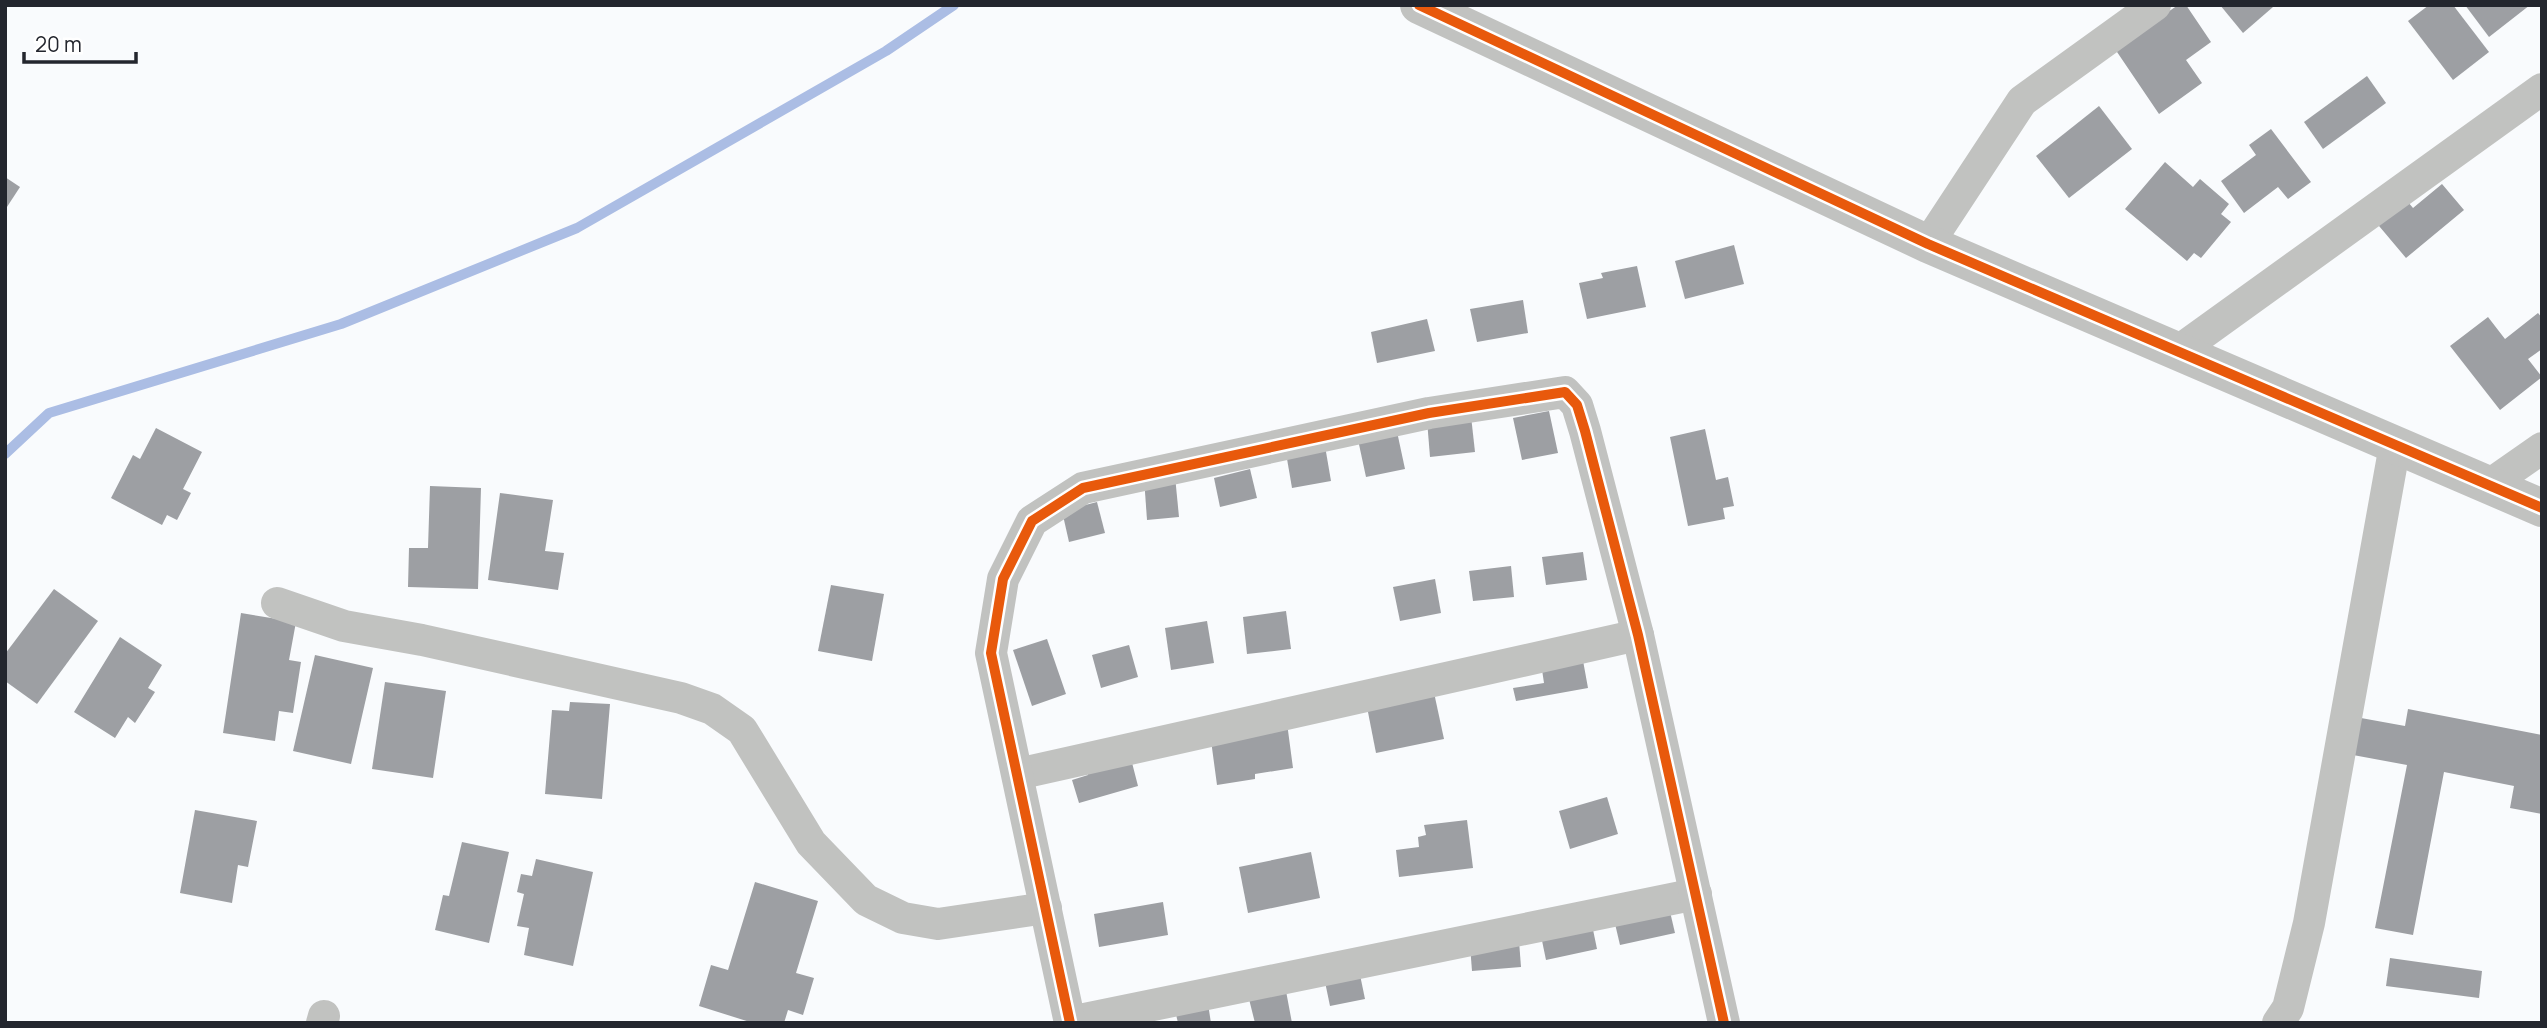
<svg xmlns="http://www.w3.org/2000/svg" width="2547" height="1028" font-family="Manrope,sans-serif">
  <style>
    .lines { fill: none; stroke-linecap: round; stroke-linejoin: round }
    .stream { stroke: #abbde4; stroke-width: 10 }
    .building { fill: #9d9fa3 }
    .minor { stroke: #c1c2c0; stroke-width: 32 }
    .tertiary { stroke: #c1c2c0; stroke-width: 38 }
    .cycleway-casing { stroke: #fff; stroke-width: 15 }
    .cycleway { stroke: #e8590c; stroke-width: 10 }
  </style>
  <rect width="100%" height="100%" fill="#f9fbfd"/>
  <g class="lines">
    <polyline class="stream" points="5,454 49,413 341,324 577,228 886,51 954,5"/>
  </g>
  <g class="building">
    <polygon points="2178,5 2186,5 2211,42 2186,60 2202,83 2159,114 2115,49"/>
    <polygon points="2220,5 2272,5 2273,7 2243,33"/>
    <polygon points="2429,5 2453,5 2489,52 2453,80 2408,21"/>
    <polygon points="2465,5 2530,5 2489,37"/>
    <polygon points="2367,76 2386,103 2323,149 2304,122"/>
    <polygon points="2099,106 2132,149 2069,198 2036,156"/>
    <polygon points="2271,129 2311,182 2288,199 2278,187 2244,213 2221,181 2256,155 2249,145"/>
    <polygon points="2165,162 2193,187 2200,179 2229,204 2221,214 2231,222 2201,258 2194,253 2187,261 2125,209"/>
    <polygon points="5,177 20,187 5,210"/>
    <polygon points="2442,184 2464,210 2406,258 2374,220 2403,196 2413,208"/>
    <polygon points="1734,245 1744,284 1685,299 1675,261"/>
    <polygon points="1637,266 1646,307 1587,319 1579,283 1603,278 1601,273"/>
    <polygon points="1523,300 1528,333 1477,342 1470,309"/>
    <polygon points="2538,313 2542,318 2542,349 2528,359 2542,377 2500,410 2450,346 2488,317 2505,339"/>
    <polygon points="1427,319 1435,351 1377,363 1371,332"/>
    <polygon points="1549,411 1558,453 1522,460 1513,418"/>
    <polygon points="1471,416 1475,452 1430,457 1427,420"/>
    <polygon points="1396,427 1405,469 1366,477 1357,435"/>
    <polygon points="156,428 202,452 183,489 191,493 177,520 167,515 162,525 111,498 133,455 140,459"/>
    <polygon points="1705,429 1716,480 1728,477 1734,506 1723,508 1725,519 1688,526 1670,437"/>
    <polygon points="1325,446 1331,481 1292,488 1286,453"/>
    <polygon points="1250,469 1257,498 1220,507 1214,478"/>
    <polygon points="1175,476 1179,517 1147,520 1144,478"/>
    <polygon points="430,486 481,488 478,589 408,587 409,548 428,548"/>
    <polygon points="500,493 553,500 545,551 564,553 558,590 488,580"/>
    <polygon points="1097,502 1105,533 1069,542 1062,511"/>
    <polygon points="1583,552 1587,580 1546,585 1542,557"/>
    <polygon points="1511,566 1514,597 1473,601 1469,571"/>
    <polygon points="1435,579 1441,613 1400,621 1393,587"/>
    <polygon points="831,585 884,594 872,661 818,651"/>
    <polygon points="54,589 98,621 37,704 5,681 5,654"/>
    <polygon points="1286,611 1291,649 1247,654 1243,617"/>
    <polygon points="241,613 296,622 289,660 301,662 293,713 279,711 275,741 223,733"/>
    <polygon points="1207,621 1214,663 1171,670 1165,628"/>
    <polygon points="120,637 162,665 148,688 155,692 135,723 128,717 115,738 74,712"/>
    <polygon points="1047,639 1066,694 1032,706 1013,650"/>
    <polygon points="1129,645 1138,677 1101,688 1092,655"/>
    <polygon points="315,655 373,668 351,764 293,751"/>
    <polygon points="1582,655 1588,688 1516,701 1513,688 1544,683 1541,663"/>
    <polygon points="385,682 446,691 433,778 372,769"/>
    <polygon points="1433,688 1444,739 1376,753 1366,702"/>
    <polygon points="570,702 610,704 602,799 545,794 552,710 569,711"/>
    <polygon points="2408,709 2542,735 2542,814 2510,808 2514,786 2444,772 2413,935 2375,928 2407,765 2353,755 2361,718 2405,726"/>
    <polygon points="1287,723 1293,768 1255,774 1255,779 1217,785 1210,733"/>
    <polygon points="1129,751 1138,786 1079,803 1072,780 1088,775 1085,763"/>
    <polygon points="1607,797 1618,834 1570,849 1559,811"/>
    <polygon points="195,810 257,821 248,867 238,865 232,903 180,893"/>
    <polygon points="1467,820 1473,868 1399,877 1396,850 1419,847 1418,837 1426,835 1424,825"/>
    <polygon points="462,842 509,852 489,943 435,930 443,895 449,896"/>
    <polygon points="1311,852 1320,898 1248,913 1239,867"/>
    <polygon points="536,859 593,872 573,966 524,955 529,928 517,926 524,894 517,892 521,874 532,876"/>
    <polygon points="755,882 818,901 796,973 814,978 803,1015 788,1010 784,1023 753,1023 699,1006 711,965 728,970"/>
    <polygon points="1667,899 1675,933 1620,945 1612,911"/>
    <polygon points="1163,902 1168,935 1099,947 1094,914"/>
    <polygon points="1590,915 1597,949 1546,960 1539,926"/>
    <polygon points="1518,928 1521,967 1472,971 1469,932"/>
    <polygon points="2390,958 2482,971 2479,998 2386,986"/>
    <polygon points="1359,970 1365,999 1330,1006 1324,977"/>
    <polygon points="1286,991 1292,1023 1255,1023 1249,999"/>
    <polygon points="1208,1004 1211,1023 1178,1023 1175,1010"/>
  </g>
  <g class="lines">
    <g class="minor">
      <polyline points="1928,244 2022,101 2155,5"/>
      <polyline points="2177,352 2542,89"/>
      <polyline points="2489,485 2542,448"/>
      <polyline points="277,603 344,626 422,640 681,698 712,709 742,730 811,843 866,900 903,918 938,924 1046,908"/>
      <polyline points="1018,774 1638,635"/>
      <polyline points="1070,1022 1696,894"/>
      <polyline points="322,1023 324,1016"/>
      <polyline points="1070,1023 991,653 1003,579 1032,521 1083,488 1429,413 1565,392 1577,405 1585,431 1638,635 1724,1023"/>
      <polyline points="2278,1023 2288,1008 2309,923 2395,445"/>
    </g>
    <polyline class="tertiary" points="1419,5 1928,244 2542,508"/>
    <defs>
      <g id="cycleway">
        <polyline points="1419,5 1928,244 2542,508"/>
        <polyline points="1070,1023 991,653 1003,579 1032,521 1083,488 1429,413 1565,392 1577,405 1585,431 1638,635 1724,1023"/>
      </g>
    </defs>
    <use href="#cycleway" class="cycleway-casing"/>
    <use href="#cycleway" class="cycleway"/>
  </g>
  <rect width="2547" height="1028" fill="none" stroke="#23262e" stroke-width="14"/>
  <path d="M24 52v10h112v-10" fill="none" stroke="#23262e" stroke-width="3.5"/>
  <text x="35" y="52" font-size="21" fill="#23262e" stroke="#ffffff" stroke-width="5" paint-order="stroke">20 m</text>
</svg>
